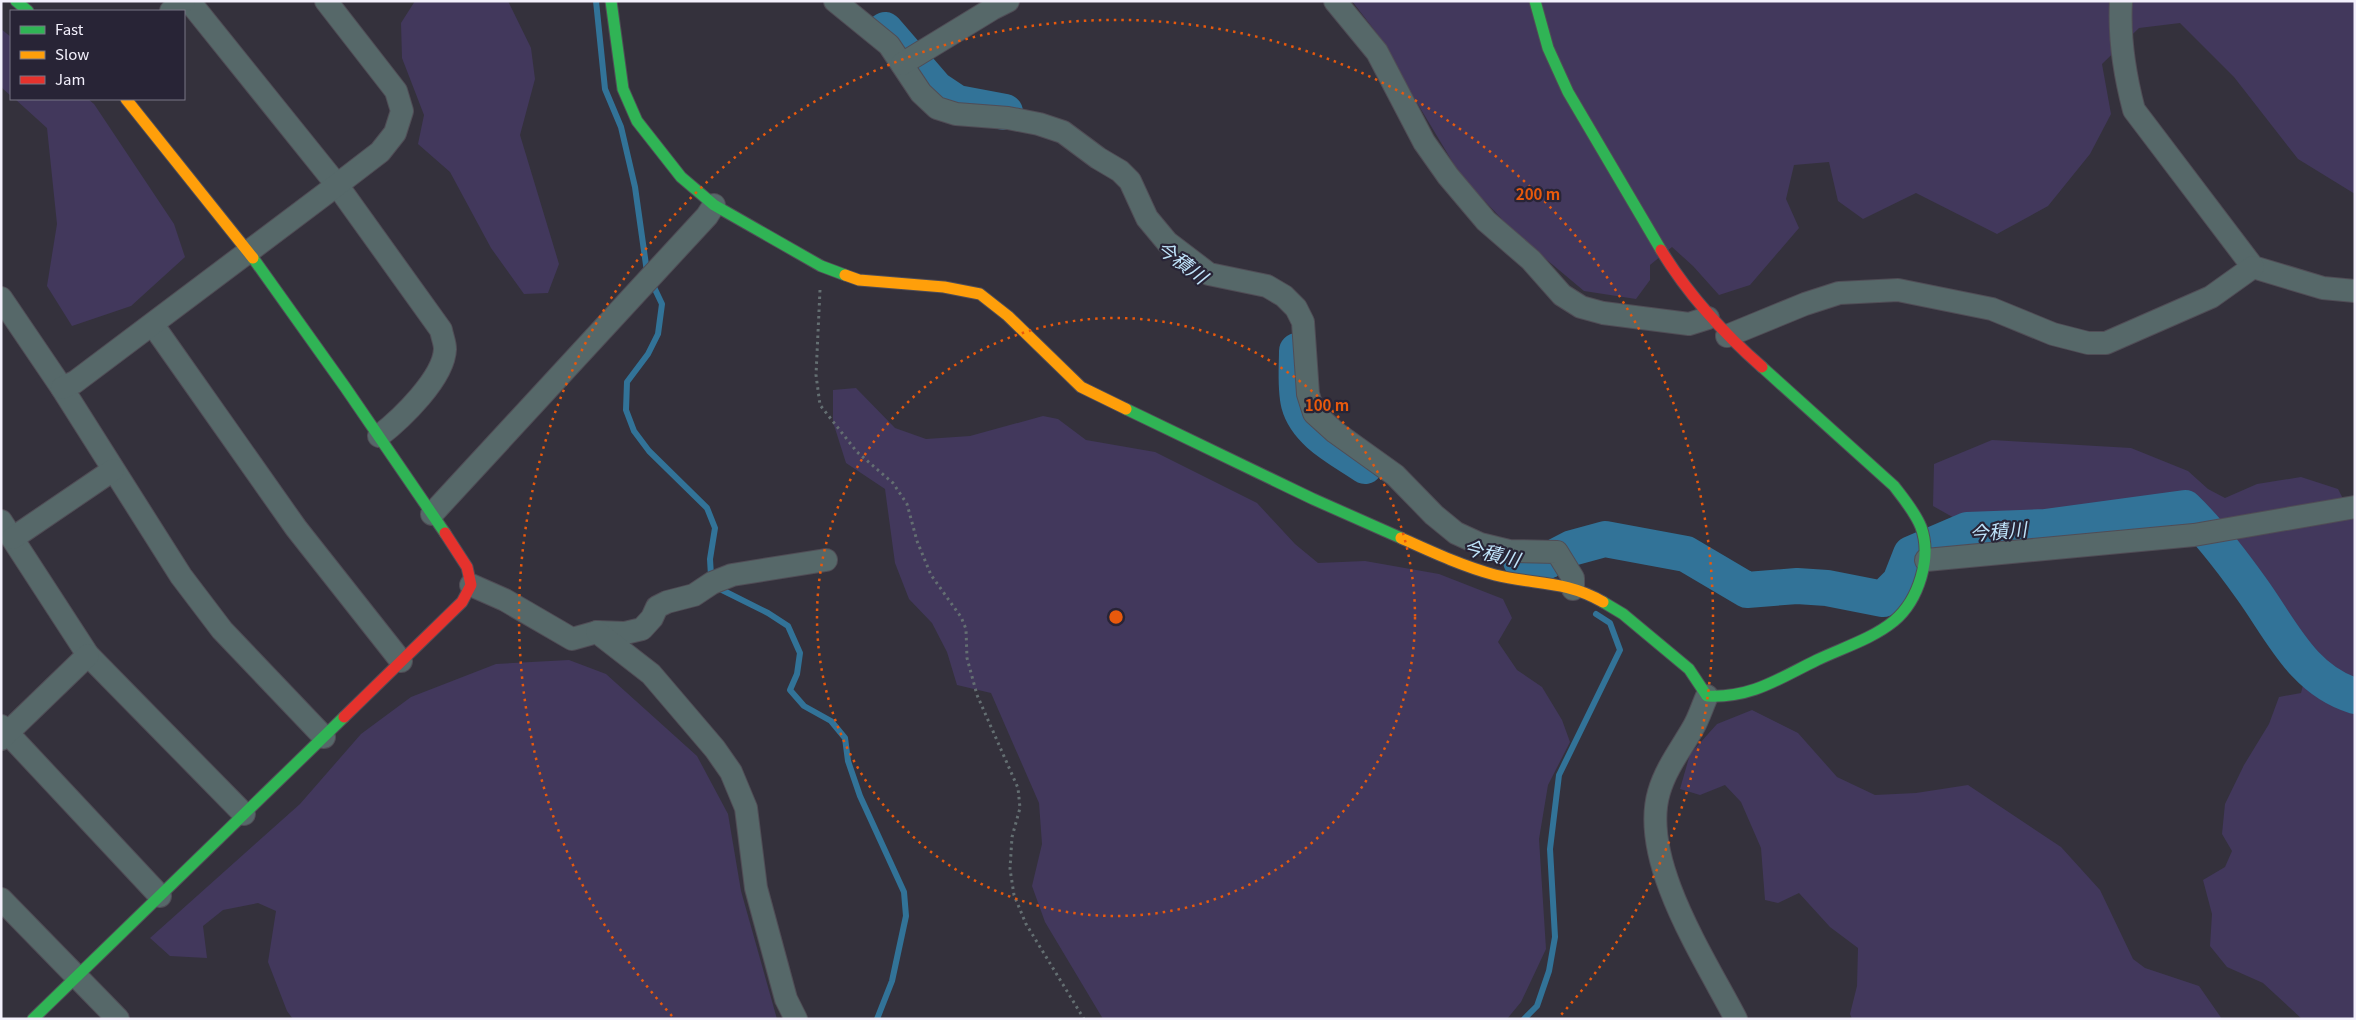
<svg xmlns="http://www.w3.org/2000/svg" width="2356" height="1020" font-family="Georgia,'Noto Sans JP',serif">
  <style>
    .green { fill: #42385c }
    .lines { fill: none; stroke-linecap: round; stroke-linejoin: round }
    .stream { stroke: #327398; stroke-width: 6 }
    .river { stroke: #327398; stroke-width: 36 }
    .street-casing { stroke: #504d56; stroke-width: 24 }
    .fast-casing { stroke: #504d56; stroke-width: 13 }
    .slow-casing { stroke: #504d56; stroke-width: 13 }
    .jam-casing { stroke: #504d56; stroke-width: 13 }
    .path { stroke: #646f72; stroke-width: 3; stroke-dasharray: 2.5 4; stroke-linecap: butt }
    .street { stroke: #566869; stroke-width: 22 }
    .fast { stroke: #30b455; stroke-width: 11 }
    .slow { stroke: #ff9f0a; stroke-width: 11 }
    .jam { stroke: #e5322d; stroke-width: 11 }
    .ring { fill: none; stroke: #e8590c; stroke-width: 2.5; stroke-dasharray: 2.5 5 }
    .labels { text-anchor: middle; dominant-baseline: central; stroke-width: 4.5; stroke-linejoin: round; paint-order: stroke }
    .water-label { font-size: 19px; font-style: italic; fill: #c0e4fb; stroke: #282436 }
    .centre { fill: #e8590c; stroke: #282436; stroke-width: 2.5 }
    .ring-label { font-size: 15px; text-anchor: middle; font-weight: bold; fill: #e8590c; stroke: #282436; stroke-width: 4.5; stroke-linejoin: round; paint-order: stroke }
  </style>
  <rect width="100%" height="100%" fill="#34313c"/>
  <g class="green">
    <polygon points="415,1 508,1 531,48 535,79 520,135 559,264 548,293 524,294 491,248 450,172 418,144 424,115 402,58 401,23"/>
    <polygon points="1352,1 2355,1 2355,194 2298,159 2234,77 2180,23 2139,28 2102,64 2111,114 2090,154 2048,206 1997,234 1916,193 1863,219 1838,201 1829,162 1794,165 1786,199 1799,228 1750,285 1719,295 1693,266 1672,247 1650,265 1650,280 1636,299 1584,291 1516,234 1461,176 1410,91 1386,45"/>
    <polygon points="1,29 11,37 11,96 1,87"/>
    <polygon points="15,99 88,99 94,104 174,224 185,257 131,306 72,326 47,286 57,224 47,128"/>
    <polygon points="856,388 895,428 926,439 970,436 1043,416 1058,419 1086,440 1155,452 1257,503 1295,544 1318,563 1365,561 1439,574 1503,599 1512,618 1498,642 1517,670 1542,687 1562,720 1570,742 1548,785 1539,839 1546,949 1521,1002 1507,1019 1103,1019 1045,922 1032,886 1042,844 1039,803 991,693 957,685 947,652 932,623 909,599 895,563 885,489 846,463 833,422 833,390"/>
    <polygon points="1992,440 2131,448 2188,471 2208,489 2225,498 2257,484 2301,477 2338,489 2355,522 2355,1019 2302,1019 2263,983 2227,967 2210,946 2212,914 2203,880 2225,867 2232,851 2222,834 2225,804 2244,765 2269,724 2279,697 2301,693 2308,666 2279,608 2230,553 2193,502 1972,528 1933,506 1934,464"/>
    <polygon points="569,660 606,674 697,756 728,814 741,891 777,1019 293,1019 287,1011 268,962 276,911 258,903 223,910 203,926 207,958 170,956 150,938 300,804 361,734 411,697 496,664"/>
    <polygon points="1752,710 1798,733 1837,777 1875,795 1916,793 1968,785 2061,847 2100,890 2133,959 2145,968 2199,986 2222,1019 1852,1019 1850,1014 1857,986 1858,948 1830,927 1799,893 1778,903 1765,900 1761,848 1741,802 1725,785 1700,795 1680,789 1690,754 1717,724"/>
  </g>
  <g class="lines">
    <g class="stream">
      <polyline points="596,1 605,89 621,127 635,187 647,272"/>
      <polyline points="652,283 662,304 658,334 648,354 627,382 626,410 634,431 649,451 707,508 715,528 710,559 711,576 722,590 768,613 788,626 800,653 797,674 790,690 804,706 831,721 845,738 848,761 860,796 904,892 906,916 892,981 877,1019"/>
      <polyline points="1545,562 1556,569 1555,574"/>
      <polyline points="1524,1019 1537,1006 1549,971 1555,937 1550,849 1559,775 1620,650 1610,623 1596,614"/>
    </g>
    <g class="river">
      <polyline points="885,30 936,89 957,103 1005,112"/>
      <path d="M1297,351C1297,367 1295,388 1299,404C1307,434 1342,450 1365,466"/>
      <path d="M1521,561L1545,562L1572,548L1605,539L1686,554L1747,590L1797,586L1827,588L1883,599L1900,582L1911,554L1967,530L2045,527L2185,508C2210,532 2231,560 2251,588C2281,629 2302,680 2355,696"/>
    </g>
    <defs>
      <g id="street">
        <path d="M189,1L337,185L441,330C442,336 445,343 445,349C444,378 401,419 379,436"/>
        <polyline points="835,1 889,45 921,93 937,108 956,114 1008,118 1039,124 1063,132 1098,158 1120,171 1130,181 1147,218 1167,242 1209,274 1267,286 1284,296 1296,308 1303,322 1308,394 1314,413 1335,432 1395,475 1434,515 1456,533 1480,544 1509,551 1557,552 1573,578 1573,589"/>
        <polyline points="1335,1 1377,52 1424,142 1448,176 1486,221 1531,260 1562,295 1581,307 1603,313 1689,324 1708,318"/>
        <path d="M2121,1C2119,36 2125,76 2134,110L2253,267L2323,288L2355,291"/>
        <polyline points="171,11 184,1"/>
        <polyline points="902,64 992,9 1008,1"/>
        <polyline points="1,298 62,388 181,576 222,630 324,737"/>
        <polyline points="153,325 296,528 401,661"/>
        <polyline points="1727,336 1805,304 1839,293 1898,290 1992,309 2053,334 2088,343 2106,343 2211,297 2253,267"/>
        <polyline points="62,388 75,382 337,185 380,152 395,133 402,111 396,91 326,1"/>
        <polyline points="432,514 707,216 714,205"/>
        <polyline points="1,521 88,655 244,814"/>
        <polyline points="13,538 113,470"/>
        <polyline points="1926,560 2194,535 2355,507"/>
        <polyline points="471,585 505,600 572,639 597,632 625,633 642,629 652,618 657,607 667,602 694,595 712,583 732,575 826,560"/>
        <polyline points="597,632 651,674 715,749 731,772 746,808 756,888 786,999 796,1019"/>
        <path d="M1707,696C1702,707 1699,718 1693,728C1681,749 1666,768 1659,792C1639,860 1705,959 1736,1019"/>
        <polyline points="1,726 160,896"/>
        <polyline points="1,739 88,655"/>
        <polyline points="1,899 118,1019"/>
      </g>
      <g id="fast">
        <polyline points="16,1 28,11"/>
        <polyline points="611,1 623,89 637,121 681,177 714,205 821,266 845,275"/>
        <polyline points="1535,1 1548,48 1568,92 1661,250"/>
        <polyline points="253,258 345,387 445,533"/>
        <polyline points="1126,409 1313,499 1401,538"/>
        <path d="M1603,602L1623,614L1689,669L1707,696C1752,698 1778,679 1817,660C1842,648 1872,639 1894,621C1919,600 1932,557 1921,527C1915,512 1904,499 1894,486L1762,367"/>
        <polyline points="33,1019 344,717"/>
      </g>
      <g id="slow">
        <polyline points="126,99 253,258"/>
        <polyline points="845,275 859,280 944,287 980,294 1008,316 1081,387 1126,409"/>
        <path d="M1401,538C1432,552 1462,566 1495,575C1535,585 1565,580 1603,602"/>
      </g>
      <g id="jam">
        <path d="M1661,250C1689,296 1722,332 1762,367"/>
        <polyline points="344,717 462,602 471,585 467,567 445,533"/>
      </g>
    </defs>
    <use href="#street" class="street-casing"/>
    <use href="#fast" class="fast-casing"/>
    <use href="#slow" class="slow-casing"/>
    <use href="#jam" class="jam-casing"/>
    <polyline class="path" points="820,290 816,375 820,405 857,452 893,483 907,504 917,541 931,575 961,617 966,629 967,658 977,695 1018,788 1020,808 1012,837 1010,869 1014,895 1026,924 1084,1019"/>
    <use href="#street" class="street"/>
    <use href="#fast" class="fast"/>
    <use href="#slow" class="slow"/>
    <use href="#jam" class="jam"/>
  </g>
  <g class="ring">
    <circle cx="1116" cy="617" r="299"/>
    <path d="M672 1016A597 597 0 1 1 1560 1016"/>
  </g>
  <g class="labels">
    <g class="water-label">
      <text transform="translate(1183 261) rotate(37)">今積川</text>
      <text transform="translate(1998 530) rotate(-5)">今積川</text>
      <text transform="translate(1492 552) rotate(14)">今積川</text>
    </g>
  </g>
  <circle cx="1116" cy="617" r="8" class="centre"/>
  <g class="ring-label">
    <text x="1538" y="200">200 m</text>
    <text x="1327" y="411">100 m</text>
  </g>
  <rect width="2356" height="1020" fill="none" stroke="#f3f0fc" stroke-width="5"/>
  <rect x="10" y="10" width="175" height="90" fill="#282436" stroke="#797685"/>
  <rect x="20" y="26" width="25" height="8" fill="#30b455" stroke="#797685"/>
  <text x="55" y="35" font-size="15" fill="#f3f0fc">Fast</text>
  <rect x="20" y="51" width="25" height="8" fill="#ff9f0a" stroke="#797685"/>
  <text x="55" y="60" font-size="15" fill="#f3f0fc">Slow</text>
  <rect x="20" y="76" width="25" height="8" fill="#e5322d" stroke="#797685"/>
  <text x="55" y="85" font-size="15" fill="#f3f0fc">Jam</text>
</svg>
